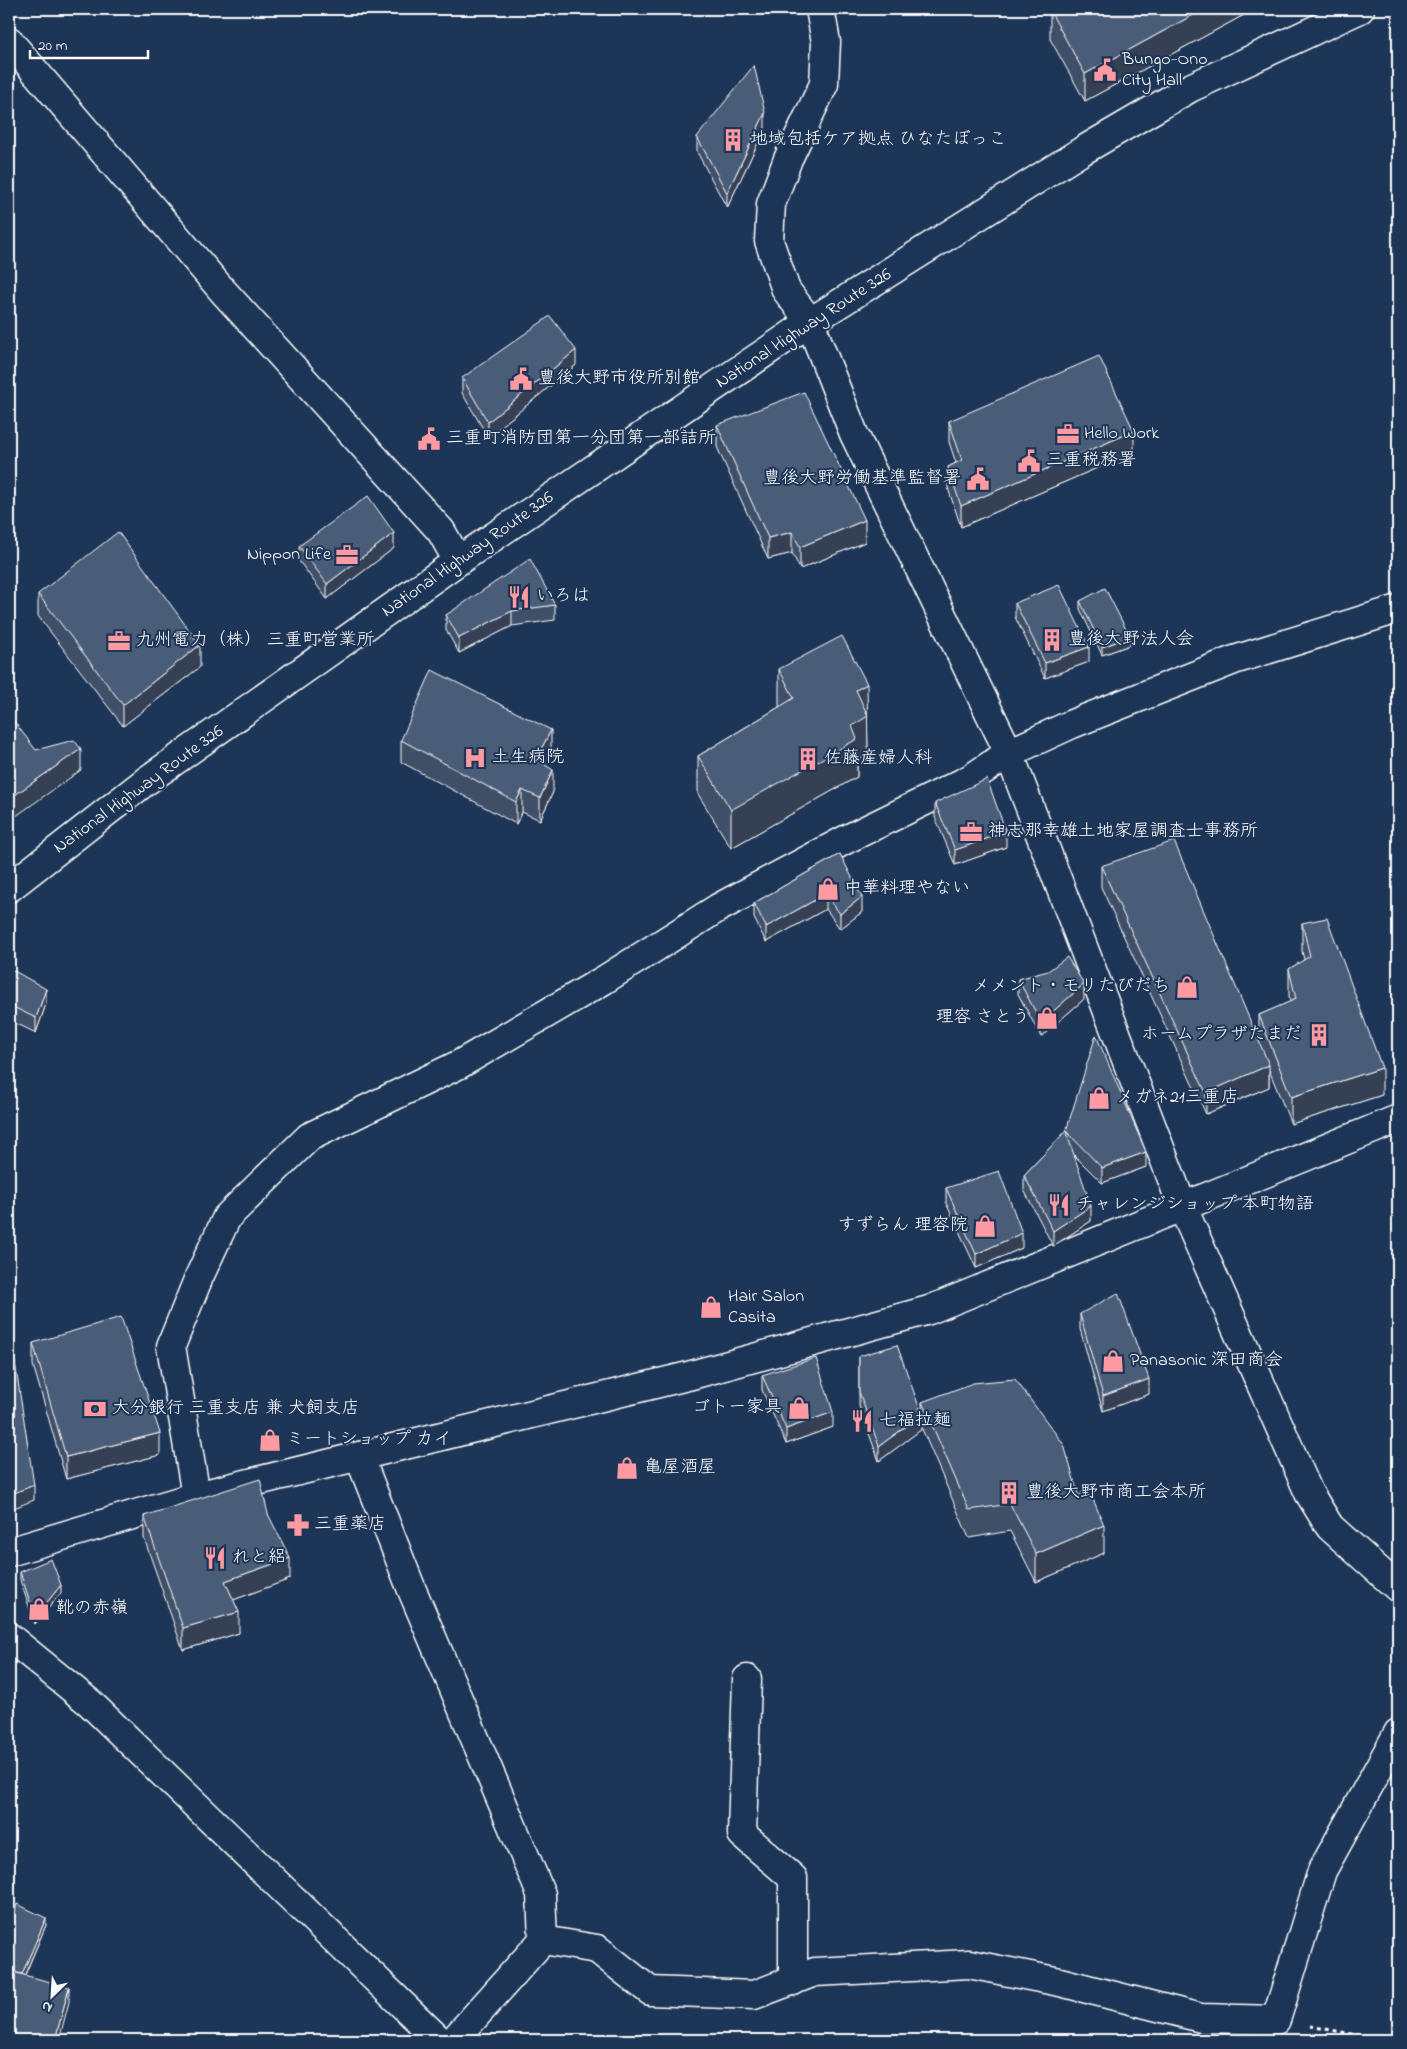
<svg xmlns="http://www.w3.org/2000/svg" width="1407" height="2049" font-family="'Indie Flower','Klee One',sans-serif">
  <style>
    .lines { fill: none; stroke-linecap: round; stroke-linejoin: round }
    .street-casing { stroke: #fff; stroke-width: 31 }
    .secondary-casing { stroke: #fff; stroke-width: 31 }
    .highway-casing { stroke: #fff; stroke-width: 31 }
    .path { stroke: #fff; stroke-width: 3; stroke-dasharray: 4 4; stroke-linecap: butt }
    .street { stroke: #1d3557; stroke-width: 28 }
    .secondary { stroke: #1d3557; stroke-width: 28 }
    .highway { stroke: #1d3557; stroke-width: 28 }
    .wall { fill: #405068; stroke: #fff }
    .shaded-wall { fill: #344155; stroke: #fff }
    .building { fill: #4a5d79; stroke: #fff }
    .labels { text-anchor: middle; dominant-baseline: central; stroke-width: 4; stroke-linejoin: round; paint-order: stroke }
    .poi-label { font-size: 18px; fill: #fff; stroke: #1d3557; text-anchor: start }
    .street-label { font-size: 18px; fill: #fff; stroke: #1d3557 }
  </style>
  <rect width="100%" height="100%" fill="#1d3557"/>
  <filter id="ink" filterUnits="userSpaceOnUse"><feTurbulence type="fractalNoise" baseFrequency=".02" numOctaves="2"/><feDisplacementMap in="SourceGraphic" scale="10" xChannelSelector="R" yChannelSelector="G"/><feConvolveMatrix kernelMatrix="1 2 1 2 8 2 1 2 1" color-interpolation-filters="sRGB"/></filter>
  <g filter="url(#ink)">
    <g class="lines">
      <defs>
        <g id="street">
          <polyline points="9,41 222,290 441,531 458,561"/>
          <polyline points="810,322 854,434 1009,753 1183,1208"/>
          <polyline points="359,1456 412,1590 541,1894 543,1940 454,2040"/>
          <polyline points="196,1496 171,1346 199,1277 227,1217 309,1137 460,1064 604,980 718,908 845,840 970,779 1009,753 1072,724 1234,660 1398,609"/>
          <polyline points="9,1552 196,1496 688,1376 929,1310 1398,1119"/>
          <polyline points="9,1637 90,1703 439,2040"/>
          <polyline points="747,1679 742,1834 793,1878 793,1981"/>
          <polyline points="543,1940 597,1949 650,1991 754,1995 815,1972 969,1964 1060,1982 1201,2018 1276,2020 1322,1871 1398,1733"/>
        </g>
        <g id="secondary">
          <polyline points="810,322 786,290 769,241 771,204 788,159 824,84 826,42 820,9"/>
          <polyline points="1183,1208 1309,1493 1330,1527 1398,1588"/>
        </g>
        <polyline id="highway" points="9,888 146,781 458,561 810,322 1082,151 1190,88 1360,9"/>
      </defs>
      <use href="#street" class="street-casing"/>
      <use href="#secondary" class="secondary-casing"/>
      <use href="#highway" class="highway-casing"/>
      <polyline class="path" points="1310,2026 1383,2040"/>
      <use href="#street" class="street"/>
      <use href="#secondary" class="secondary"/>
      <use href="#highway" class="highway"/>
    </g>
    <g class="wall">
      <polygon points="1051,9 1255,9 1085,101 1050,39 1050,11 1052,10"/>
      <polygon points="765,128 727,208 697,152 697,137"/>
      <polygon points="576,365 488,437 462,393 462,378"/>
      <polygon points="949,421 1134,452 961,527 948,488 948,467 956,463 949,442"/>
      <polygon points="717,425 865,542 800,569 792,553 768,559 717,447"/>
      <polygon points="299,546 394,548 327,599 299,561"/>
      <polygon points="38,594 200,667 123,726 38,616"/>
      <polygon points="1080,601 1130,645 1102,655 1080,609"/>
      <polygon points="1015,603 1089,662 1045,678 1015,617"/>
      <polygon points="555,605 555,620 512,626 459,653 446,630 446,615"/>
      <polygon points="779,669 867,714 868,753 857,761 857,777 731,848 698,794 698,756 779,707"/>
      <polygon points="401,740 551,752 544,764 553,792 540,820 522,812 516,824 401,762"/>
      <polygon points="935,803 1006,847 955,865 935,817"/>
      <polygon points="840,854 862,912 840,929 826,909 766,942 754,918 754,903"/>
      <polygon points="1101,866 1259,1040 1259,1015 1290,1002 1289,997 1289,969 1304,960 1302,951 1302,923 1382,1095 1291,1124 1269,1070 1269,1087 1206,1114 1101,887"/>
      <polygon points="9,968 46,1004 36,1033 9,1020"/>
      <polygon points="1018,979 1084,999 1041,1037 1018,994"/>
      <polygon points="1066,1131 1146,1167 1102,1183 1073,1154 1091,1221 1053,1246 1024,1190 1024,1175"/>
      <polygon points="946,1188 1022,1248 976,1268 946,1203"/>
      <polygon points="1080,1314 1149,1394 1103,1411 1080,1329"/>
      <polygon points="33,1343 160,1455 66,1479 33,1365"/>
      <polygon points="859,1356 922,1415 922,1402 1079,1497 1104,1553 1036,1582 1010,1531 969,1538 922,1429 879,1461 859,1406"/>
      <polygon points="762,1375 833,1427 786,1444 762,1390"/>
      <polygon points="268,1514 290,1579 233,1600 239,1633 183,1650 144,1538 144,1516"/>
      <polygon points="20,1572 61,1593 35,1624 20,1580"/>
      <polygon points="46,1925 25,1975 69,2002 9,2040 9,1934"/>
    </g>
    <g class="shaded-wall">
      <polygon points="1204,9 1255,9 1085,101 1085,74"/>
      <polygon points="765,113 765,128 727,208 727,193"/>
      <polygon points="576,350 576,365 488,437 488,422"/>
      <polygon points="1134,431 1134,452 961,527 961,506"/>
      <polygon points="865,520 865,542 800,569 800,547"/>
      <polygon points="792,532 792,553 768,559 768,538"/>
      <polygon points="394,533 394,548 327,599 327,584"/>
      <polygon points="512,611 512,626 459,653 459,638"/>
      <polygon points="1130,637 1130,645 1102,655 1102,647"/>
      <polygon points="200,645 200,667 123,726 123,705"/>
      <polygon points="1089,647 1089,662 1045,678 1045,663"/>
      <polygon points="867,684 868,753 857,761 857,777 731,848 731,810 852,726 856,690"/>
      <polygon points="551,730 551,752 536,781 536,759"/>
      <polygon points="81,749 81,770 9,821 9,799"/>
      <polygon points="553,770 553,792 540,820 540,798"/>
      <polygon points="522,790 522,812 516,824 516,802"/>
      <polygon points="1006,832 1006,847 955,865 955,850"/>
      <polygon points="826,894 826,909 766,942 766,927"/>
      <polygon points="862,897 862,912 840,929 840,914"/>
      <polygon points="1084,984 1084,999 1041,1037 1041,1022"/>
      <polygon points="46,989 46,1004 36,1033 36,1018"/>
      <polygon points="1269,1065 1269,1087 1206,1114 1206,1093"/>
      <polygon points="1382,1068 1382,1095 1291,1124 1291,1097"/>
      <polygon points="1146,1152 1146,1167 1102,1183 1102,1168"/>
      <polygon points="1091,1206 1091,1221 1053,1246 1053,1231"/>
      <polygon points="1022,1233 1022,1248 976,1268 976,1254"/>
      <polygon points="1149,1379 1149,1394 1103,1411 1103,1396"/>
      <polygon points="833,1412 833,1427 786,1444 786,1429"/>
      <polygon points="922,1415 922,1429 879,1461 879,1446"/>
      <polygon points="160,1433 160,1455 66,1479 66,1457"/>
      <polygon points="34,1485 34,1500 9,1510 9,1495"/>
      <polygon points="1104,1525 1104,1553 1036,1582 1036,1554"/>
      <polygon points="290,1558 290,1579 225,1603 225,1581"/>
      <polygon points="61,1585 61,1593 35,1624 35,1617"/>
      <polygon points="239,1612 239,1633 183,1650 183,1628"/>
      <polygon points="46,1918 46,1925 19,1988 19,1981"/>
      <polygon points="69,1987 69,2002 59,2040 55,2040"/>
    </g>
    <g class="building">
      <polygon points="1055,9 1204,9 1085,74 1050,11"/>
      <polygon points="754,65 765,113 727,193 697,137"/>
      <polygon points="550,316 576,350 488,422 462,378"/>
      <polygon points="1099,356 1134,431 961,506 948,467 962,460 949,421"/>
      <polygon points="804,392 865,520 800,547 792,532 768,538 717,425"/>
      <polygon points="368,496 394,533 327,584 299,546"/>
      <polygon points="118,532 200,645 123,705 38,594"/>
      <polygon points="530,559 555,605 512,611 459,638 446,615"/>
      <polygon points="1059,585 1089,647 1045,663 1015,603"/>
      <polygon points="1105,588 1130,637 1102,647 1080,601"/>
      <polygon points="842,636 867,684 856,690 868,716 852,726 857,739 731,810 698,756 794,698 779,669"/>
      <polygon points="432,670 551,730 536,759 553,770 540,798 522,790 516,802 401,740"/>
      <polygon points="9,715 36,750 74,740 81,749 9,799"/>
      <polygon points="987,779 1006,832 955,850 935,803"/>
      <polygon points="1174,841 1269,1065 1206,1093 1101,866"/>
      <polygon points="840,854 862,897 840,914 826,894 766,927 754,903"/>
      <polygon points="1327,918 1382,1068 1291,1097 1259,1015 1296,999 1289,969 1310,956 1302,923"/>
      <polygon points="1067,957 1084,984 1041,1022 1018,979 1048,971"/>
      <polygon points="9,968 46,989 36,1018 9,1005"/>
      <polygon points="1096,1035 1146,1152 1102,1168 1066,1131"/>
      <polygon points="1066,1131 1091,1206 1053,1231 1024,1175"/>
      <polygon points="999,1171 1022,1233 976,1254 946,1188"/>
      <polygon points="1118,1293 1149,1379 1103,1396 1080,1314"/>
      <polygon points="121,1317 160,1433 66,1457 33,1343"/>
      <polygon points="9,1330 10,1330 34,1485 9,1495"/>
      <polygon points="897,1345 922,1415 879,1446 859,1392 859,1356"/>
      <polygon points="816,1358 833,1412 786,1429 762,1375"/>
      <polygon points="1015,1379 1064,1445 1079,1497 1087,1485 1104,1525 1036,1554 1010,1504 969,1510 922,1402 973,1383"/>
      <polygon points="260,1479 268,1514 290,1558 225,1581 239,1612 183,1628 144,1516"/>
      <polygon points="51,1559 61,1585 35,1617 20,1572"/>
      <polygon points="17,1904 46,1918 22,1974 13,1972 9,1965 9,1934"/>
      <polygon points="9,1971 69,1987 55,2040 34,2040 9,2035"/>
      <polygon points="9,2035 34,2040 9,2040"/>
    </g>
  </g>
  <defs>
    <symbol id="civic-bare" viewBox="-9 -9 18 18"><path d="M-.6-6.5H3V-4.5H.6V-3L4-1V1h2V6H-6V1h2V-1L-.6-3ZM-1.2 2.5V6h2.4V2.5Z" fill="#ff9aa2" stroke="#1d3557" stroke-width="2.5" paint-order="stroke"/></symbol>
    <symbol id="building-bare" viewBox="-9 -9 18 18"><path d="M-4-6H4V6H1V3H-1V6H-4ZM-2.5-4.3h1.7v1.8h-1.7ZM.8-4.3h1.7v1.8H.8ZM-2.5-1h1.7V.8h-1.7ZM.8-1h1.7V.8H.8Z" fill="#ff9aa2" stroke="#1d3557" stroke-width="2.5" paint-order="stroke"/></symbol>
    <symbol id="office-bare" viewBox="-9 -9 18 18"><path d="M-6-3h4V-5.5h4V-3h4V5H-6ZM-1-4.5V-3h2v-1.5ZM-6 0V1H6V0Z" fill="#ff9aa2" stroke="#1d3557" stroke-width="2.5" paint-order="stroke"/></symbol>
    <symbol id="restaurant-bare" viewBox="-9 -9 18 18"><path d="M-5-6h1v4h1v-4h1v4h1v-4h1v5L-1.5 .5V6h-2V.5L-5-1ZM5-6V6H3V1.5H1.5Q1.5-4 5-6Z" fill="#ff9aa2" stroke="#1d3557" stroke-width="2.5" paint-order="stroke"/></symbol>
    <symbol id="hospital-bare" viewBox="-9 -9 18 18"><path d="M-5-5h3v3.5h4V-5h3V5h-3V1.5h-4V5h-3Z" fill="#ff9aa2" stroke="#1d3557" stroke-width="2.5" paint-order="stroke"/></symbol>
    <symbol id="shop-bare" viewBox="-9 -9 18 18"><path d="M-5-2.5h2.3a2.7 3.5 0 0 1 5.4 0H5L5.5 6h-11ZM-1.5-2.5h3a1.5 2.3 0 0 0-3 0Z" fill="#ff9aa2" stroke="#1d3557" stroke-width="2.5" paint-order="stroke"/></symbol>
    <symbol id="bank-bare" viewBox="-9 -9 18 18"><path d="M-6-4H6V4H-6ZM0-2.3a2.3 2.3 0 1 0 0 4.6a2.3 2.3 0 1 0 0-4.6Z" fill="#ff9aa2" stroke="#1d3557" stroke-width="2.5" paint-order="stroke"/></symbol>
    <symbol id="pharmacy-bare" viewBox="-9 -9 18 18"><path d="M-2-6h4v4h4v4h-4v4h-4v-4h-4v-4h4Z" fill="#ff9aa2" stroke="#1d3557" stroke-width="2.5" paint-order="stroke"/></symbol>
  </defs>
  <g fill-rule="evenodd">
    <use href="#civic-bare" x="1089" y="54" width="32" height="32"/>
    <use href="#building-bare" x="717" y="124" width="32" height="32"/>
    <use href="#civic-bare" x="505" y="363" width="32" height="32"/>
    <use href="#office-bare" x="1052" y="418" width="32" height="32"/>
    <use href="#civic-bare" x="413" y="423" width="32" height="32"/>
    <use href="#civic-bare" x="1013" y="445" width="32" height="32"/>
    <use href="#civic-bare" x="962" y="463" width="32" height="32"/>
    <use href="#office-bare" x="331" y="539" width="32" height="32"/>
    <use href="#restaurant-bare" x="503" y="581" width="32" height="32"/>
    <use href="#building-bare" x="1036" y="624" width="32" height="32"/>
    <use href="#office-bare" x="103" y="625" width="32" height="32"/>
    <use href="#hospital-bare" x="459" y="742" width="32" height="32"/>
    <use href="#building-bare" x="792" y="743" width="32" height="32"/>
    <use href="#office-bare" x="955" y="816" width="32" height="32"/>
    <use href="#shop-bare" x="812" y="873" width="32" height="32"/>
    <use href="#shop-bare" x="1171" y="971" width="32" height="32"/>
    <use href="#shop-bare" x="1031" y="1002" width="32" height="32"/>
    <use href="#building-bare" x="1303" y="1019" width="32" height="32"/>
    <use href="#shop-bare" x="1083" y="1082" width="32" height="32"/>
    <use href="#restaurant-bare" x="1043" y="1189" width="32" height="32"/>
    <use href="#shop-bare" x="969" y="1210" width="32" height="32"/>
    <use href="#shop-bare" x="695" y="1291" width="32" height="32"/>
    <use href="#shop-bare" x="1097" y="1345" width="32" height="32"/>
    <use href="#shop-bare" x="783" y="1392" width="32" height="32"/>
    <use href="#bank-bare" x="79" y="1393" width="32" height="32"/>
    <use href="#restaurant-bare" x="846" y="1405" width="32" height="32"/>
    <use href="#shop-bare" x="254" y="1424" width="32" height="32"/>
    <use href="#shop-bare" x="611" y="1452" width="32" height="32"/>
    <use href="#building-bare" x="993" y="1477" width="32" height="32"/>
    <use href="#pharmacy-bare" x="282" y="1509" width="32" height="32"/>
    <use href="#restaurant-bare" x="199" y="1542" width="32" height="32"/>
    <use href="#shop-bare" x="23" y="1593" width="32" height="32"/>
  </g>
  <g class="labels">
    <g class="poi-label">
      <text x="1122" y="60">Bungo-Ono<tspan x="1122" dy="21">City Hall</tspan></text>
      <text x="750" y="140">地域包括ケア拠点 ひなたぼっこ</text>
      <text x="538" y="379">豊後大野市役所別館</text>
      <text x="1084" y="434">Hello Work</text>
      <text x="446" y="439">三重町消防団第一分団第一部詰所</text>
      <text x="1046" y="461">三重税務署</text>
      <text x="961" y="479" text-anchor="end">豊後大野労働基準監督署</text>
      <text x="331" y="555" text-anchor="end">Nippon Life</text>
      <text x="536" y="597">いろは</text>
      <text x="1068" y="640">豊後大野法人会</text>
      <text x="136" y="641">九州電力（株） 三重町営業所</text>
      <text x="492" y="758">土生病院</text>
      <text x="824" y="759">佐藤産婦人科</text>
      <text x="988" y="832">神志那幸雄土地家屋調査士事務所</text>
      <text x="844" y="889">中華料理やない</text>
      <text x="1170" y="987" text-anchor="end">メメント・モリたびだち</text>
      <text x="1030" y="1018" text-anchor="end">理容 さとう</text>
      <text x="1302" y="1035" text-anchor="end">ホームプラザたまだ</text>
      <text x="1116" y="1098">メガネ21三重店</text>
      <text x="1076" y="1205">チャレンジショップ 本町物語</text>
      <text x="968" y="1226" text-anchor="end">すずらん 理容院</text>
      <text x="728" y="1297">Hair Salon<tspan x="728" dy="21">Casita</tspan></text>
      <text x="1130" y="1361">Panasonic 深田商会</text>
      <text x="782" y="1408" text-anchor="end">ゴトー家具</text>
      <text x="112" y="1409">大分銀行 三重支店 兼 犬飼支店</text>
      <text x="879" y="1421">七福拉麺</text>
      <text x="286" y="1440">ミートショップ カイ</text>
      <text x="644" y="1468">亀屋酒屋</text>
      <text x="1026" y="1493">豊後大野市商工会本所</text>
      <text x="314" y="1525">三重薬店</text>
      <text x="232" y="1558">れと絽</text>
      <text x="56" y="1609">靴の赤嶺</text>
    </g>
    <g class="street-label">
      <text transform="translate(804 329) rotate(-33)">National Highway Route 326</text>
      <text transform="translate(468 555) rotate(-35)">National Highway Route 326</text>
      <text transform="translate(139 790) rotate(-36)">National Highway Route 326</text>
    </g>
  </g>
  <rect width="1407" height="2049" fill="none" stroke="#1d3557" stroke-width="30"/>
  <rect x="15" y="15" width="1377" height="2019" fill="none" stroke="#fff" stroke-width="2" filter="url(#ink)"/>
  <g transform="translate(52 1996) rotate(205)" stroke="#1d3557" stroke-width="4" paint-order="stroke">
  <path d="M0-4L9 19L0 12L-9 19Z" fill="#ffffff"/>
  <text y="-8" font-size="14" font-weight="bold" text-anchor="middle" fill="#ffffff">N</text>
  </g>
  <path d="M30 50v8h118v-8" fill="none" stroke="#ffffff" stroke-width="2.5"/>
  <text x="38" y="50" font-size="15" fill="#ffffff" stroke="#1d3557" stroke-width="4" paint-order="stroke">20 m</text>
</svg>
